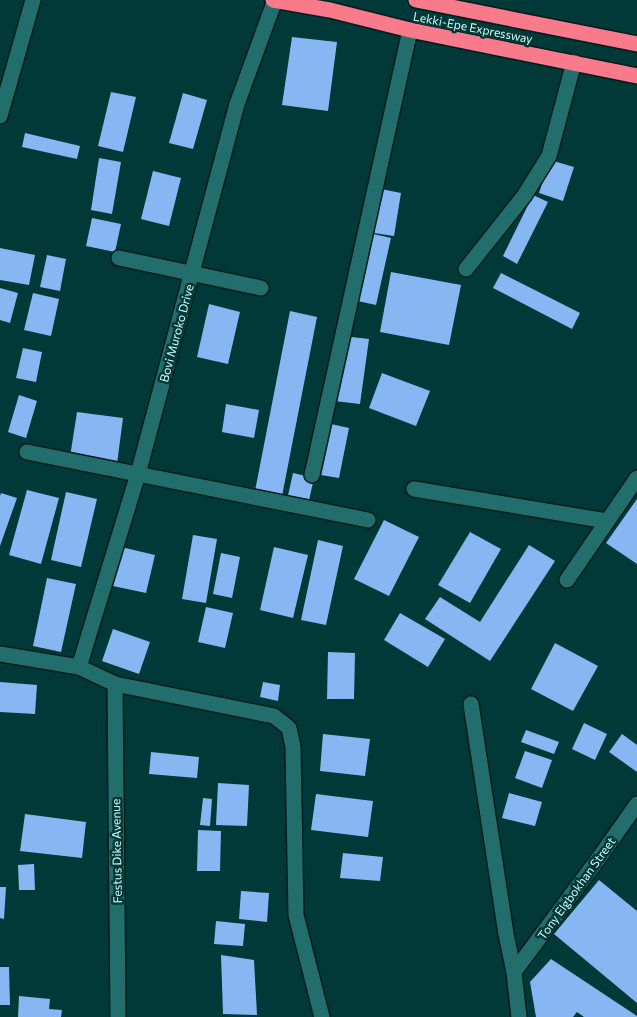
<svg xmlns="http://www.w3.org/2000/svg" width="637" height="1017" font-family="Commissioner,sans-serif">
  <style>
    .building { fill: #86b7f2 }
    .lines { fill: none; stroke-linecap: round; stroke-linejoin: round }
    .minor-casing { stroke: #001d1d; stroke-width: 18 }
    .highway-casing { stroke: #001d1d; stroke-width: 18 }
    .minor { stroke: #226e6d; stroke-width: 15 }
    .highway { stroke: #f97a8a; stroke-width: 15 }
    .labels { text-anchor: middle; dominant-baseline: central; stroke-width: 5; stroke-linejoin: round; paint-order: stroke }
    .street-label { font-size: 12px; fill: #d1fdfc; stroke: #003938 }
  </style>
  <rect width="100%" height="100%" fill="#003938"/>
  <g class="building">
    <polygon points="292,37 337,42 328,111 282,105"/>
    <polygon points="111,92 136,97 123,152 98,146"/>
    <polygon points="183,93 207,100 193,149 169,143"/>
    <polygon points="25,133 80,146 77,159 22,147"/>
    <polygon points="99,158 121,162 112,214 91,210"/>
    <polygon points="550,160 574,167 563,201 539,193"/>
    <polygon points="153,171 181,178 169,226 141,219"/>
    <polygon points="381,189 401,193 394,236 374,233"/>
    <polygon points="533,195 548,202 517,264 503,256"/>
    <polygon points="92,218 121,224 115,252 86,246"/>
    <polygon points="369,233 391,238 376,305 353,300"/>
    <polygon points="0,248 35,255 29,285 0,280"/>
    <polygon points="47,255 66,259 60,291 40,287"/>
    <polygon points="391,272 461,285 449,345 380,332"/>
    <polygon points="501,273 580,313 572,329 493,288"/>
    <polygon points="0,288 18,293 10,323 0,320"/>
    <polygon points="33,293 59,299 51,336 24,330"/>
    <polygon points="209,304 240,312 228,364 197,357"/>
    <polygon points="290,311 317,317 282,496 255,491"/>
    <polygon points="343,336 369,339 360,404 334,401"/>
    <polygon points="23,348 42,352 36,382 16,378"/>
    <polygon points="382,373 430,391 416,426 369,408"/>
    <polygon points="19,395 37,401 26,438 8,432"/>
    <polygon points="226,404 259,410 254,438 222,432"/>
    <polygon points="77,412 123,418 117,464 70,457"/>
    <polygon points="331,424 349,428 339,478 321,475"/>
    <polygon points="293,473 314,478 308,505 287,500"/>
    <polygon points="27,490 59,498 41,564 9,555"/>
    <polygon points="66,492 97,499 81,567 51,560"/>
    <polygon points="1,493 17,498 0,546 0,496"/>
    <polygon points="637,499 637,564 606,543"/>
    <polygon points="384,520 419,537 389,596 354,579"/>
    <polygon points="470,532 501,549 470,603 438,585"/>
    <polygon points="193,535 217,539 206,603 182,599"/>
    <polygon points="318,540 343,546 326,625 301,620"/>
    <polygon points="529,545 555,561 490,661 425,619 440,597 480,622"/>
    <polygon points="121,547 155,555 146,593 113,586"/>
    <polygon points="274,547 308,555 293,618 260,610"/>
    <polygon points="221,553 240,557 232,598 213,594"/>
    <polygon points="47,578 76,584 61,652 33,646"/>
    <polygon points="206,607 233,613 225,648 198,642"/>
    <polygon points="400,613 445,639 428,667 384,640"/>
    <polygon points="113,629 150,642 139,674 102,661"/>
    <polygon points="555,643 598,666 573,711 531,689"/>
    <polygon points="328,652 355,653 354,699 327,699"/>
    <polygon points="0,682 37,685 35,714 0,712"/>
    <polygon points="263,682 280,685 278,701 260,697"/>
    <polygon points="584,723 607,734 595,760 572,749"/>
    <polygon points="526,730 559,742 554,754 521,742"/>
    <polygon points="323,734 370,739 365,776 320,771"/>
    <polygon points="622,734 637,745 637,772 609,752"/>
    <polygon points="525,751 552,760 542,788 515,778"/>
    <polygon points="151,752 199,757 197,778 149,774"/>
    <polygon points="218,783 249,785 247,826 216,825"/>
    <polygon points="509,793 542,802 535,826 502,818"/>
    <polygon points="316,794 373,801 368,837 311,830"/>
    <polygon points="203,798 212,799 210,826 200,825"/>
    <polygon points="25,814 86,822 82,858 20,851"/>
    <polygon points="198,830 221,831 220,871 197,871"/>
    <polygon points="343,853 383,857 380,881 340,878"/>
    <polygon points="34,864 35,890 19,890 18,865"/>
    <polygon points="599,880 637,911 637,1003 554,934"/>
    <polygon points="0,887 6,887 4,919 0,918"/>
    <polygon points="241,891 269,893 267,922 239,919"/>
    <polygon points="216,921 245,924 243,946 214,944"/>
    <polygon points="221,955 254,960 257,1015 223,1014"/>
    <polygon points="551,959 637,1016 637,1017 584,1017 577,1012 573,1017 536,1017 530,982"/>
    <polygon points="0,967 9,967 10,1005 0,1005"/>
    <polygon points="19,996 50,999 49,1009 62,1010 61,1017 18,1017"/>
  </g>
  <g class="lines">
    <defs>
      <g id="minor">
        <polyline points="0,116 33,0"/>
        <polyline points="119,258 261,288"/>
        <polyline points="466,269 524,196 549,156 574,62"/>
        <polyline points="27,452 368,520"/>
        <polyline points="312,475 410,30"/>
        <polyline points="414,489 607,521"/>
        <polyline points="567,580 637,478"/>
        <polyline points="0,654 79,667 115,684 274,716 289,728 293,747 296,915 322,1017"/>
        <polyline points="79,667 138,474 237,104 275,0"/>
        <polyline points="115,684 118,1017"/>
        <polyline points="471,704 506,934 514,972 519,1017"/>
        <polyline points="514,972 601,855 637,804"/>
      </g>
      <g id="highway">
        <polyline points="273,0 330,10 410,30 637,76"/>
        <polyline points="416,0 637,44"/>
      </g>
    </defs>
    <use href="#minor" class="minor-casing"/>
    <use href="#highway" class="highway-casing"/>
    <use href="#minor" class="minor"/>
    <use href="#highway" class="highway"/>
  </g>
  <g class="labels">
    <g class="street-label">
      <text transform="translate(473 27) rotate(11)">Lekki-Epe Expressway</text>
      <text transform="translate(176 333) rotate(-75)">Bovi Muroko Drive</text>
      <text transform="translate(116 851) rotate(-91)">Festus Dike Avenue</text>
      <text transform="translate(576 888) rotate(-54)">Tony Elgbokhan Street</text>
    </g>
  </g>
</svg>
